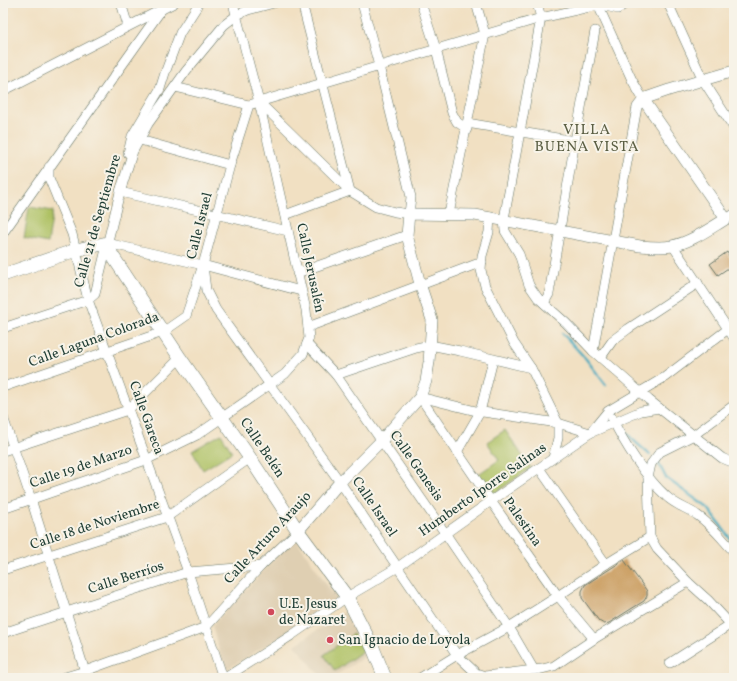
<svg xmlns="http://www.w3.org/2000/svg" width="737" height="681" font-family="Vollkorn,serif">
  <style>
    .built { fill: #dfcfb2 }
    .green { fill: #aec164; stroke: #667f4c }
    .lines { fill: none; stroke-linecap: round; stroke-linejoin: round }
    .stream { stroke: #3fa9bf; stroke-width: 2.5 }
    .building { fill: #ca9d61 }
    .minor-casing { stroke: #687666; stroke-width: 10 }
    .tertiary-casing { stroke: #687666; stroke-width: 12 }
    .secondary-casing { stroke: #687666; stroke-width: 14 }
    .minor { stroke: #fff; stroke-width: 9 }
    .tertiary { stroke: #fff; stroke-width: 11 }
    .secondary { stroke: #fff; stroke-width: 13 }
    .poi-dot { fill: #d1495b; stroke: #f7f3e8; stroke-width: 1.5 }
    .labels { text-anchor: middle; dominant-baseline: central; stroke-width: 4; stroke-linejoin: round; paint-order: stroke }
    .street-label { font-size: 14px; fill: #1f3d34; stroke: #f7f3e8 }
    .poi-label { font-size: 14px; fill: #1f3d34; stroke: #f7f3e8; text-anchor: start }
    .neighbourhood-label { font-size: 15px; letter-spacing: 1px; fill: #5b5f44; stroke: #f7f3e8 }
  </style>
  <rect width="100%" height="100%" fill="#f7f3e8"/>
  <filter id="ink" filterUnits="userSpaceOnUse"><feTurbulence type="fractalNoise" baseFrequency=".025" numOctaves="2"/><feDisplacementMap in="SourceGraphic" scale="8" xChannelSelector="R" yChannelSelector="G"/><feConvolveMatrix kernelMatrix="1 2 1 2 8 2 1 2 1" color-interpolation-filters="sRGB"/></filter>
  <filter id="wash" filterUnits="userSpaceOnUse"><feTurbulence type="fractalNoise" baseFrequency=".012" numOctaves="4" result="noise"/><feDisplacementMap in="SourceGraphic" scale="16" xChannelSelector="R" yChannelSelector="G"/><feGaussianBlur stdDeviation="0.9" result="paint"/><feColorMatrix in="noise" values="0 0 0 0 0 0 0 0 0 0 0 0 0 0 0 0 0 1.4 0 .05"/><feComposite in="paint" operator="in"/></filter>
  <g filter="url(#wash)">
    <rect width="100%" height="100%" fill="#f1e0c2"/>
    <g class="built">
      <polygon points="295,538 336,598 280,637 225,670 212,626"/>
      <polygon points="344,612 357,630 353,634 367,655 332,678 322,678 295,645"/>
    </g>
    <g class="green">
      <polygon points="29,207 53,211 48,243 24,238"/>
      <polygon points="505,430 531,468 491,496 477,475 499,460 487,442"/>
      <polygon points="221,434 232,452 203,470 192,451"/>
      <polygon points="353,634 364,650 335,671 324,655"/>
    </g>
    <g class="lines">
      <g class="stream">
        <polyline points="562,333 586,359 606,385"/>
        <polyline points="621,426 632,439 650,455"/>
        <polyline points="657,460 666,478 708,508 734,544"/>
      </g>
    </g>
    <g id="blocks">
      <g class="building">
        <polygon points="727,252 734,264 718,275 710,264"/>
        <polygon points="624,560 647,591 647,596 644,601 631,609 609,623 604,624 599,621 582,598 582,591 585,585"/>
      </g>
    </g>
  </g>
  <g filter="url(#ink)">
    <use href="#blocks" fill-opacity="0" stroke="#687666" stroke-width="1"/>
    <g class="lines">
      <defs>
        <g id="minor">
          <polyline points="121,3 128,26"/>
          <polyline points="421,3 436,49 452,113 457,122 467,129"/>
          <polyline points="537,3 541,18 504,219 505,231 519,254 529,285 538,298 566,323 593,351 649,400 722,458 734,463"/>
          <polyline points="626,3 618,9 601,5 594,6 541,18 249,105 230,165 203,265 206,290 216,310 340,482 457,655 476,673 485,676 542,669 554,666 594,639 688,582"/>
          <polyline points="668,3 703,80 734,128"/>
          <polyline points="175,87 249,105"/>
          <polyline points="3,91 174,3"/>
          <polyline points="259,102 350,191 376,207 395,212 409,214 411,197 379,66 362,3"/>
          <polyline points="467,123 575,141"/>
          <polyline points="140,140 230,165"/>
          <polyline points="128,153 132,136 160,89 165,73 180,33 196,8 198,3"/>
          <polyline points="49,167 49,178 72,234 88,300 188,572 223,678"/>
          <polyline points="122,186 120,192 288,231"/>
          <polyline points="449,214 485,34 476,3"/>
          <polyline points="285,215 350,191 302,3"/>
          <polyline points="490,217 489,232 482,256 481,270 485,286 514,343 531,368 558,423 558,438 553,458"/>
          <polyline points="726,219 734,214"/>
          <polyline points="3,233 162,9"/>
          <polyline points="107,243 203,265 301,291"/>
          <polyline points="673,246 734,338"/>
          <polyline points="297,273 407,235"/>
          <polyline points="544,303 549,294 575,141 595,31"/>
          <polyline points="308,327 482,262"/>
          <polyline points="3,328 88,300 95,294 120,192 133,151 148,124 186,71 224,25 237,15 248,10 274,3"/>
          <polyline points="307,344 336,375 445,533 509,627 534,670"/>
          <polyline points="593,351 637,107 643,99 632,80 597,3"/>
          <polyline points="601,357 613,340 628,329 698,283"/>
          <polyline points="336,375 416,348 430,345 460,351 531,368"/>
          <polyline points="3,387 163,332 186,316 202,268"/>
          <polyline points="420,397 491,501 558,596 594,639"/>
          <polyline points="420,397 476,411 558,423 590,433 641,411 659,408"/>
          <polyline points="734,405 694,435 660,452 651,464 648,478 650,537 657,549 688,582 708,600 734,628"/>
          <polyline points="3,417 31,499 87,678"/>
          <path d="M612,418C623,442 646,478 666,496C675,505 687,508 697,515C712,525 722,539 734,552"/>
          <polyline points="3,451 128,410 180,358"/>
          <polyline points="457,452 480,412 493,360"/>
          <polyline points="539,468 606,564"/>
          <polyline points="3,509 146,460 197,435 285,374 303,354 309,338 306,310 259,102 233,3"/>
          <polyline points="3,570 167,517 250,458"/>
          <polyline points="3,633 188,572 261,566"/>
          <polyline points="670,663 731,624"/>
          <polyline points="62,678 85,671 206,627 261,566 298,531"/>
          <polyline points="225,678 292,635 347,597 398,567 491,501 590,433 608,411 665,377 728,329"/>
          <polyline points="420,678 457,655 509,627 558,596 606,564 650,537"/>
        </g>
        <path id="tertiary" d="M298,531L340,482L381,441L420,397L426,381L429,362L432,320L420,284L407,235L409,214L475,215L640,246C651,247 662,248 672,246C691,242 709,229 726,219L643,99L669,90L734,71"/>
        <polyline id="secondary" points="3,275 76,250 107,243 112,255 180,358 250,458 298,531 347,597 373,648 385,678"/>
      </defs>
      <use href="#minor" class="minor-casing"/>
      <use href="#tertiary" class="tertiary-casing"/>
      <use href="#secondary" class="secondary-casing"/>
      <use href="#minor" class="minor"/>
      <use href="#tertiary" class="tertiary"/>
      <use href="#secondary" class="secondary"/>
    </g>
  </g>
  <g class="poi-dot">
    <circle cx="271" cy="612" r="4"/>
    <circle cx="330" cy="640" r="4"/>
  </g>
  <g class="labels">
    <g class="street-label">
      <text transform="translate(98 221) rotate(-74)">Calle 21 de Septiembre</text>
      <text transform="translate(200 226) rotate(-76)">Calle Israel</text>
      <text transform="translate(310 268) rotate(78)">Calle Jerusalén</text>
      <text transform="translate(94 340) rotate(-20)">Calle Laguna Colorada</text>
      <text transform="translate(146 418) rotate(70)">Calle Gareca</text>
      <text transform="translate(262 448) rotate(56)">Calle Belén</text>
      <text transform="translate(416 466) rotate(55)">Calle Genesis</text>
      <text transform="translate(81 467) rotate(-19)">Calle 19 de Marzo</text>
      <text transform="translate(483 490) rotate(-35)">Humberto Iporre Salinas</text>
      <text transform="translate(374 507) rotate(56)">Calle Israel</text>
      <text transform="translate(522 522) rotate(55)">Palestina</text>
      <text transform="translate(95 525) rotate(-18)">Calle 18 de Noviembre</text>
      <text transform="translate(268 538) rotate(-47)">Calle Arturo Araujo</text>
      <text transform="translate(126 578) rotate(-18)">Calle Berríos</text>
    </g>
    <g class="poi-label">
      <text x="279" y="604">U.E. Jesus<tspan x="279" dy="16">de Nazaret</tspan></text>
      <text x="338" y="640">San Ignacio de Loyola</text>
    </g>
    <g class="neighbourhood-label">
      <text x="587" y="130">VILLA<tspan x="587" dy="17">BUENA VISTA</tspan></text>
    </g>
  </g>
  <rect width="737" height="681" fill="none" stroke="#f7f3e8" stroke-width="16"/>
</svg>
